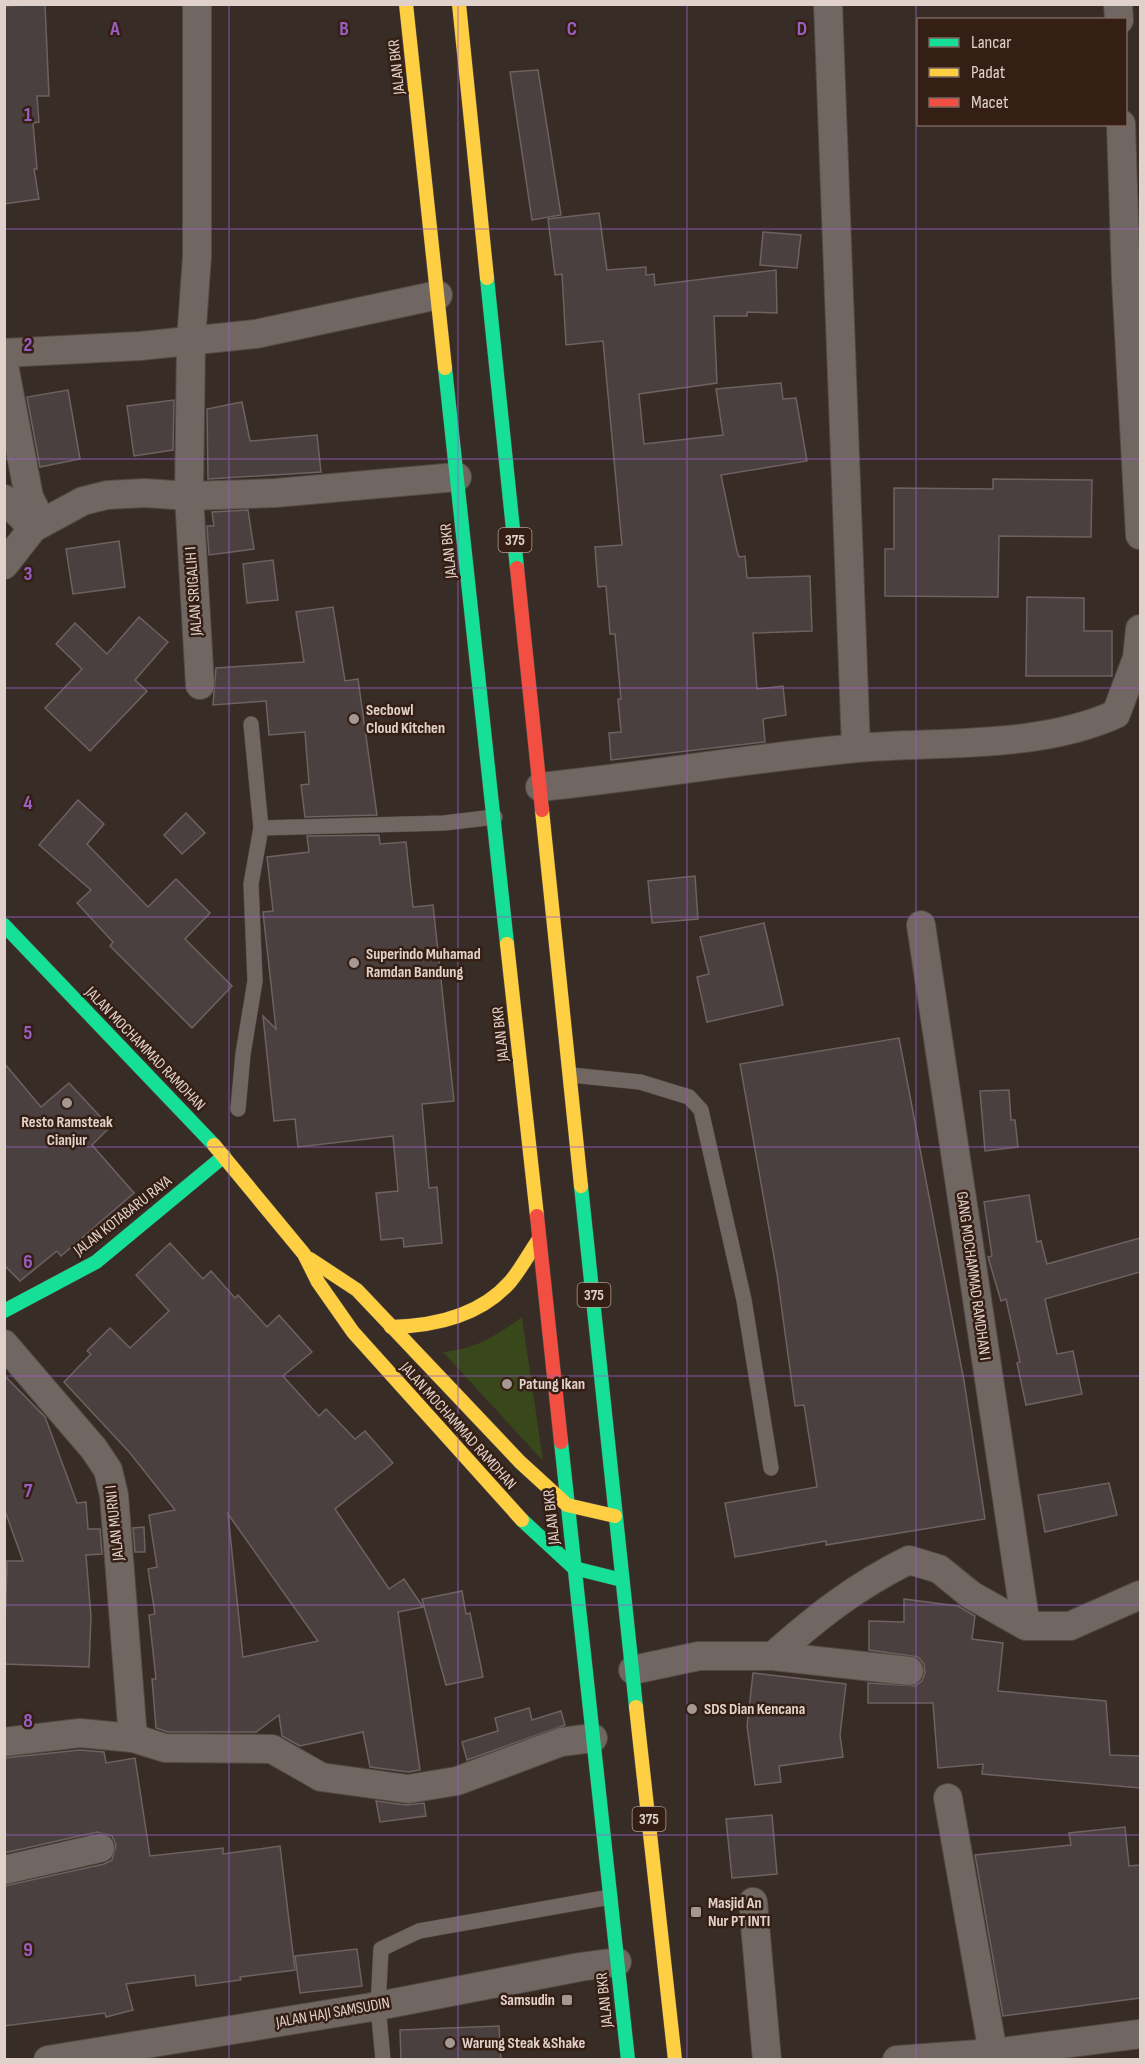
<svg xmlns="http://www.w3.org/2000/svg" width="1145" height="2064" font-family="'Sofia Sans Condensed',sans-serif">
  <style>
    .green { fill: #39481b }
    .building { fill: #4a403f; stroke: #6d6261; stroke-width: 1.5; fill-rule: evenodd }
    .lines { fill: none; stroke-linecap: round; stroke-linejoin: round }
    .lane-casing { stroke: #544a44; stroke-width: 16 }
    .street-casing { stroke: #544a44; stroke-width: 30 }
    .fast-casing { stroke: #544a44; stroke-width: 15 }
    .slow-casing { stroke: #544a44; stroke-width: 15 }
    .jam-casing { stroke: #544a44; stroke-width: 15 }
    .lane { stroke: #706762; stroke-width: 15 }
    .street { stroke: #706762; stroke-width: 28 }
    .fast { stroke: #16e098; stroke-width: 14 }
    .slow { stroke: #ffcf43; stroke-width: 14 }
    .jam { stroke: #f24e42; stroke-width: 14 }
    .grid { fill: none; stroke: #995ec2; stroke-width: 1.5; stroke-opacity: 0.55 }
    .poi-dot { fill: #a59791; stroke: #351f14; stroke-width: 2 }
    .labels { text-anchor: middle; dominant-baseline: central; stroke-width: 5; stroke-linejoin: round; paint-order: stroke }
    .shield { fill: #351f14; stroke: #ad9c93; stroke-width: 1.5 }
    .shield-label { font-size: 15px; font-weight: bold; fill: #e0d1ca }
    .street-label { font-size: 16px; fill: #e0d1ca; stroke: #351f14 }
    .poi-label { font-size: 16px; font-weight: bold; fill: #e0d1ca; stroke: #351f14; text-anchor: start }
    .grid-label { font-size: 20px; text-anchor: middle; font-weight: bold; fill: #995ec2; stroke: #351f14; stroke-width: 5; stroke-linejoin: round; paint-order: stroke }
  </style>
  <rect width="100%" height="100%" fill="#372c26"/>
  <path class="green" d="M522,1317L543,1461L443,1352C478,1348 494,1337 522,1317Z"/>
  <g class="building">
    <polygon points="45,4 49,96 37,96 39,122 33,123 37,169 34,169 39,199 4,204 4,6"/>
    <polygon points="538,70 561,215 532,220 510,72"/>
    <polygon points="599,213 607,270 646,267 646,275 654,274 655,285 776,270 777,313 747,312 747,316 714,316 717,383 639,394 644,444 723,435 716,389 781,383 783,399 796,398 807,461 721,475 737,551 739,557 745,556 747,578 810,576 812,631 753,633 757,689 783,686 786,715 763,719 765,742 611,760 609,733 621,732 618,699 621,699 615,634 610,634 606,586 598,587 595,547 622,545 603,341 566,345 562,274 555,275 548,219"/>
    <polygon points="763,232 801,235 797,268 760,265"/>
    <polygon points="68,390 80,459 40,467 27,397"/>
    <polygon points="174,400 173,450 134,456 127,406"/>
    <polygon points="242,402 250,441 317,435 321,472 208,479 207,409"/>
    <polygon points="993,479 1092,480 1091,537 999,536 998,597 885,596 885,549 894,549 894,488 993,489"/>
    <polygon points="248,510 254,549 209,555 207,526 214,526 212,512"/>
    <polygon points="119,541 125,587 73,594 66,549"/>
    <polygon points="273,560 278,600 247,603 243,564"/>
    <polygon points="1027,597 1084,598 1084,631 1112,631 1112,676 1026,676"/>
    <polygon points="333,607 345,681 358,679 377,815 305,817 301,785 309,784 305,732 269,735 266,701 213,705 216,668 304,662 296,612"/>
    <polygon points="139,617 168,642 135,680 147,691 90,751 45,708 82,669 56,644 75,623 107,654"/>
    <polygon points="78,800 104,824 87,844 148,907 176,879 210,913 185,939 232,986 192,1028 110,946 113,942 77,903 91,890 39,845"/>
    <polygon points="186,813 205,833 182,854 164,835"/>
    <polygon points="379,835 380,844 406,842 413,907 433,905 454,1101 422,1104 429,1188 437,1187 442,1243 404,1247 403,1238 381,1240 376,1193 398,1191 393,1136 298,1147 295,1119 274,1121 263,1016 276,1029 263,912 273,911 267,857 309,852 307,836"/>
    <polygon points="695,876 698,919 652,923 648,881"/>
    <polygon points="764,923 783,1005 707,1022 697,977 709,974 700,937"/>
    <polygon points="899,1038 964,1381 985,1519 826,1545 826,1541 735,1557 725,1503 817,1487 804,1405 795,1406 777,1274 740,1064"/>
    <polygon points="4,1063 41,1107 69,1083 110,1127 92,1145 134,1193 61,1256 57,1251 20,1281 4,1265"/>
    <polygon points="1009,1090 1011,1120 1015,1120 1018,1147 985,1151 980,1091"/>
    <polygon points="1029,1195 1037,1242 1041,1241 1047,1264 1140,1238 1140,1272 1045,1299 1057,1354 1073,1351 1082,1394 1026,1405 1017,1363 1020,1362 1006,1299 1001,1301 988,1257 992,1256 984,1202"/>
    <path d="M170,1243L203,1279L211,1271L235,1298L238,1295L267,1327L279,1315L312,1352L283,1376L319,1416L326,1409L355,1439L365,1431L393,1463L335,1509L389,1589L404,1579L423,1607L398,1612L420,1770L408,1772L370,1767L363,1732L300,1746L282,1736L279,1715L256,1732H168L156,1728L152,1679H156L149,1615L155,1614L148,1569L157,1567L149,1515L175,1510L130,1453L64,1382L91,1354L87,1351L110,1328L130,1348L169,1311L136,1275ZM228,1514L318,1641L243,1657Z"/>
    <polygon points="4,1375 45,1417 77,1503 86,1502 88,1529 100,1529 102,1554 86,1555 91,1617 89,1667 4,1664 7,1561 23,1561 4,1508"/>
    <polygon points="1109,1483 1117,1515 1045,1532 1038,1495"/>
    <polygon points="144,1527 145,1552 135,1552 133,1528"/>
    <polygon points="462,1591 466,1614 470,1613 483,1677 446,1685 422,1599"/>
    <polygon points="904,1599 958,1606 975,1616 972,1639 1003,1643 998,1691 1106,1701 1110,1755 1140,1756 1140,1788 982,1774 983,1764 938,1768 933,1703 868,1703 868,1683 915,1686 922,1681 925,1673 924,1664 918,1657 869,1650 869,1621 904,1622"/>
    <polygon points="753,1673 846,1684 840,1735 843,1757 779,1766 781,1782 755,1785 747,1726"/>
    <polygon points="529,1708 532,1720 561,1711 565,1725 467,1760 462,1742 498,1731 495,1718"/>
    <polygon points="80,1750 104,1752 106,1763 135,1758 150,1856 223,1848 223,1854 280,1846 295,1970 240,1977 241,1980 196,1986 195,1975 126,1984 133,2010 106,2017 105,2013 4,2026 4,1886 104,1864 112,1860 116,1845 112,1836 97,1832 4,1853 4,1758"/>
    <polygon points="376,1801 406,1805 424,1803 426,1816 380,1822"/>
    <polygon points="772,1815 777,1874 732,1878 726,1819"/>
    <polygon points="1125,1827 1129,1866 1140,1865 1140,1998 1003,2016 975,1855 1071,1845 1069,1833"/>
    <polygon points="357,1949 362,1986 300,1993 295,1956"/>
    <polygon points="499,2026 501,2060 401,2060 400,2030"/>
  </g>
  <g class="lines">
    <defs>
      <g id="lane">
        <polyline points="251,724 261,828"/>
        <polyline points="571,1075 640,1082 689,1097 701,1110 744,1300 771,1468"/>
        <polyline points="238,1109 243,1054 255,981 251,884 261,828 444,823 495,817"/>
        <polyline points="383,2060 378,2006 381,1949 419,1931 610,1897"/>
      </g>
      <g id="street">
        <polyline points="197,4 197,256 191,341 189,496 200,685"/>
        <polyline points="828,4 856,748"/>
        <polyline points="1118,4 1119,20"/>
        <polyline points="1121,124 1126,280 1140,535"/>
        <polyline points="4,353 140,346 256,334 438,295"/>
        <polyline points="4,365 29,497 42,523"/>
        <polyline points="4,499 33,528"/>
        <polyline points="4,565 33,528 83,501 107,495 145,493 189,496 275,493 457,477"/>
        <path d="M540,787C646,776 751,758 857,748C941,741 1039,749 1116,714L1137,658L1140,629"/>
        <polyline points="921,925 1026,1626"/>
        <polyline points="4,1344 94,1449 108,1470 114,1495 133,1738"/>
        <polyline points="773,1656 909,1671"/>
        <path d="M633,1670L699,1656H773C817,1617 856,1586 909,1560L939,1569L971,1595L1026,1626H1070L1140,1595"/>
        <polyline points="4,1742 80,1733 133,1738 165,1748 272,1749 321,1777 408,1789 457,1781 561,1742 593,1738"/>
        <polyline points="948,1798 993,2053"/>
        <polyline points="4,1870 100,1848"/>
        <polyline points="753,1902 767,2060"/>
        <polyline points="48,2060 378,2006 580,1967 617,1962"/>
        <polyline points="897,2060 993,2053 1140,2034"/>
      </g>
      <g id="fast">
        <polyline points="487,278 517,568"/>
        <polyline points="445,368 507,944"/>
        <polyline points="4,925 214,1145"/>
        <polyline points="581,1186 636,1707"/>
        <polyline points="4,1311 96,1262 224,1156"/>
        <polyline points="561,1442 628,2060"/>
        <polyline points="522,1520 574,1568 622,1580"/>
      </g>
      <g id="slow">
        <polyline points="406,4 445,368"/>
        <polyline points="459,4 487,278"/>
        <polyline points="542,810 581,1186"/>
        <polyline points="507,944 537,1216"/>
        <polyline points="214,1145 304,1254 318,1282 353,1332 522,1520"/>
        <polyline points="310,1259 357,1290 520,1462 567,1505 615,1516"/>
        <path d="M391,1327C435,1326 480,1316 510,1282C521,1269 529,1253 539,1239"/>
        <polyline points="636,1707 675,2060"/>
      </g>
      <g id="jam">
        <polyline points="517,568 542,810"/>
        <polyline points="537,1216 561,1442"/>
      </g>
    </defs>
    <use href="#lane" class="lane-casing"/>
    <use href="#street" class="street-casing"/>
    <use href="#fast" class="fast-casing"/>
    <use href="#slow" class="slow-casing"/>
    <use href="#jam" class="jam-casing"/>
    <use href="#lane" class="lane"/>
    <use href="#street" class="street"/>
    <use href="#fast" class="fast"/>
    <use href="#slow" class="slow"/>
    <use href="#jam" class="jam"/>
  </g>
  <path class="grid" d="M229,4V2060M458,4V2060M687,4V2060M916,4V2060M4,229H1140M4,459H1140M4,688H1140M4,917H1140M4,1147H1140M4,1376H1140M4,1605H1140M4,1835H1140"/>
  <g class="poi-dot">
    <circle cx="354" cy="719" r="6"/>
    <circle cx="354" cy="963" r="6"/>
    <circle cx="67" cy="1103" r="6"/>
    <circle cx="507" cy="1384" r="6"/>
    <circle cx="692" cy="1709" r="6"/>
    <rect x="690" y="1906" width="12" height="12" rx="3"/>
    <rect x="561" y="1994" width="12" height="12" rx="3"/>
    <circle cx="450" cy="2043" r="6"/>
  </g>
  <g class="labels">
    <g class="shield">
      <rect x="498.5" y="528" width="33" height="24" rx="4.5"/>
      <rect x="577.5" y="1283" width="33" height="24" rx="4.5"/>
      <rect x="632.5" y="1807" width="33" height="24" rx="4.5"/>
    </g>
    <g class="shield-label">
      <text x="515" y="540">375</text>
      <text x="594" y="1295">375</text>
      <text x="649" y="1819">375</text>
    </g>
    <g class="street-label">
      <text transform="translate(397 67) rotate(-96)">JALAN BKR</text>
      <text transform="translate(449 551) rotate(-96)">JALAN BKR</text>
      <text transform="translate(194 591) rotate(-94)">JALAN SRIGALIH I</text>
      <text transform="translate(501 1034) rotate(-96)">JALAN BKR</text>
      <text transform="translate(145 1049) rotate(46)">JALAN MOCHAMMAD RAMDHAN</text>
      <text transform="translate(123 1216) rotate(-38)">JALAN KOTABARU RAYA</text>
      <text transform="translate(973 1276) rotate(82)">GANG MOCHAMMAD RAMDHAN I</text>
      <text transform="translate(458 1426) rotate(48)">JALAN MOCHAMMAD RAMDHAN</text>
      <text transform="translate(552 1517) rotate(-96)">JALAN BKR</text>
      <text transform="translate(115 1523) rotate(-96)">JALAN MURNI I</text>
      <text transform="translate(605 2000) rotate(-96)">JALAN BKR</text>
      <text transform="translate(333 2013) rotate(-10)">JALAN HAJI SAMSUDIN</text>
    </g>
    <g class="poi-label">
      <text x="366" y="710">Secbowl<tspan x="366" dy="18">Cloud Kitchen</tspan></text>
      <text x="366" y="954">Superindo Muhamad<tspan x="366" dy="18">Ramdan Bandung</tspan></text>
      <text x="67" y="1122" text-anchor="middle">Resto Ramsteak<tspan x="67" dy="18">Cianjur</tspan></text>
      <text x="519" y="1384">Patung Ikan</text>
      <text x="704" y="1709">SDS Dian Kencana</text>
      <text x="708" y="1903">Masjid An<tspan x="708" dy="18">Nur PT INTI</tspan></text>
      <text x="555" y="2000" text-anchor="end">Samsudin</text>
      <text x="462" y="2043">Warung Steak &amp;Shake</text>
    </g>
  </g>
  <g class="grid-label">
    <text x="115" y="35">A</text>
    <text x="344" y="35">B</text>
    <text x="572" y="35">C</text>
    <text x="802" y="35">D</text>
    <text x="28" y="121">1</text>
    <text x="28" y="351">2</text>
    <text x="28" y="580">3</text>
    <text x="28" y="809">4</text>
    <text x="28" y="1039">5</text>
    <text x="28" y="1268">6</text>
    <text x="28" y="1497">7</text>
    <text x="28" y="1727">8</text>
    <text x="28" y="1956">9</text>
  </g>
  <rect width="1145" height="2064" fill="none" stroke="#e0d1ca" stroke-width="12"/>
  <rect x="917" y="18" width="210" height="108" fill="#351f14" stroke="#79665d" stroke-width="1.5"/>
  <rect x="929" y="38" width="30" height="9" fill="#16e098" stroke="#79665d" stroke-width="1.5"/>
  <text x="971" y="48" font-size="18" fill="#e0d1ca">Lancar</text>
  <rect x="929" y="68" width="30" height="9" fill="#ffcf43" stroke="#79665d" stroke-width="1.5"/>
  <text x="971" y="78" font-size="18" fill="#e0d1ca">Padat</text>
  <rect x="929" y="98" width="30" height="9" fill="#f24e42" stroke="#79665d" stroke-width="1.5"/>
  <text x="971" y="108" font-size="18" fill="#e0d1ca">Macet</text>
</svg>
